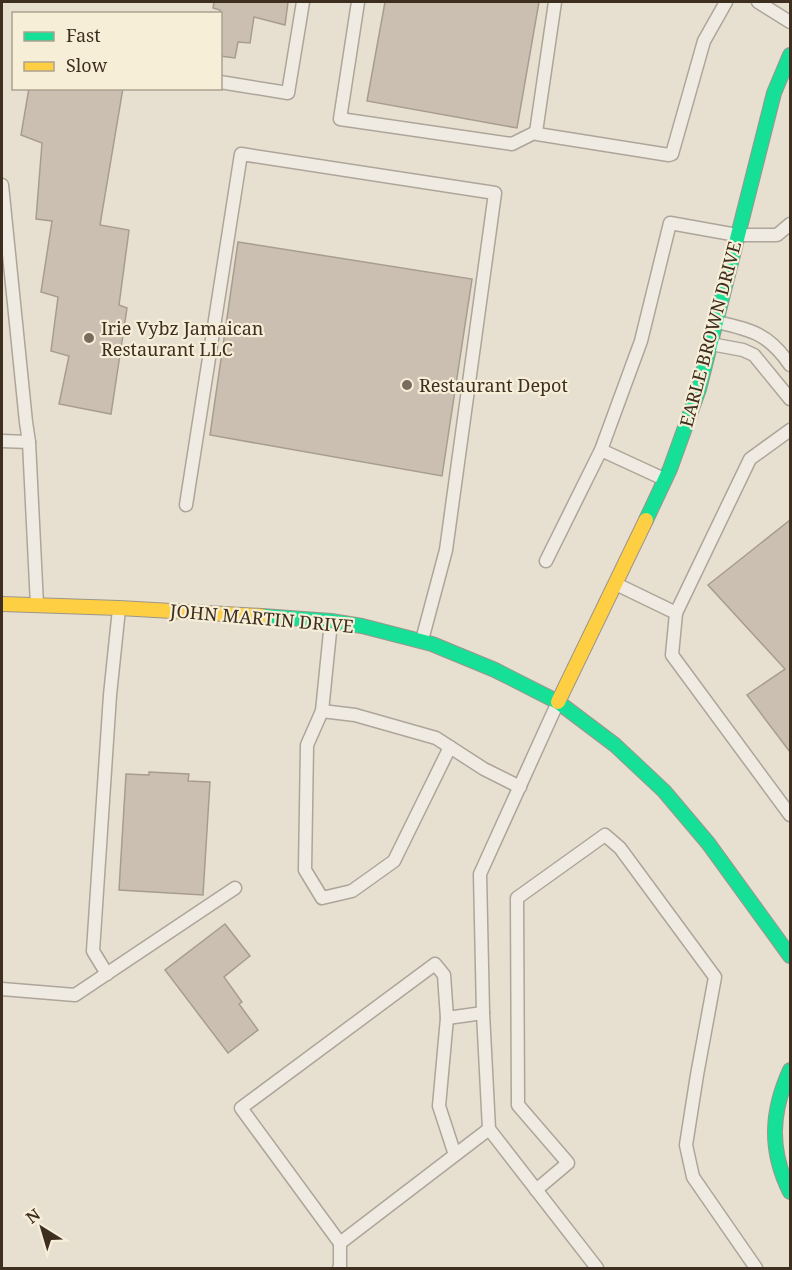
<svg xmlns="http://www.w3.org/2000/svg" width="792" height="1270" font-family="'Noto Serif',serif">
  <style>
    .building { fill: #cbbfb2; stroke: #a89c90; stroke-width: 1.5 }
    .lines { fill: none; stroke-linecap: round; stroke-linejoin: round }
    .lane-casing { stroke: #ada599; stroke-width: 15 }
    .fast-casing { stroke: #9c958a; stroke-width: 16 }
    .slow-casing { stroke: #9c958a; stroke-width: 16 }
    .lane { stroke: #efebe3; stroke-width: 12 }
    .fast { stroke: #16e098; stroke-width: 14 }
    .slow { stroke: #ffcf43; stroke-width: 14 }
    .poi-dot { fill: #786c5e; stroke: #f7eed8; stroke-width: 2 }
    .labels { text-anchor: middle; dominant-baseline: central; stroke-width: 4.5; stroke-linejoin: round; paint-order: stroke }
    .poi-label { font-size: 18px; fill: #3d2e20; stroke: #f7eed8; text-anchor: start }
    .street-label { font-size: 18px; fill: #3d2e20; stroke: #f7eed8 }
  </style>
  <rect width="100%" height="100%" fill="#e7e0d1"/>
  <g class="building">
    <polygon points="214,2 288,2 285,25 254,17 250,43 238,42 235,58 220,56 220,10 213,8"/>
    <polygon points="385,2 539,2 517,128 367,101"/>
    <polygon points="29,88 123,88 100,225 129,230 119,305 127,308 111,414 59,404 69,356 51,351 58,297 41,292 52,221 36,219 42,143 21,135"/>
    <polygon points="238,242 472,279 442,476 210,435"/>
    <polygon points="790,520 790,752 747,695 785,669 708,585"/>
    <polygon points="149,772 189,774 188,781 210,782 203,895 119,890 126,774 149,775"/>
    <polygon points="225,924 250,956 224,977 242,1002 239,1004 258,1030 228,1053 165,970"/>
  </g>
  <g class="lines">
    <defs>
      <g id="lane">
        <polyline points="358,2 340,119 512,144 536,132 537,134 669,155 672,154 704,41 726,2"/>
        <polyline points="758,2 790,22"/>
        <polyline points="220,82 288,93 303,2"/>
        <polyline points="536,132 555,2"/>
        <polyline points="2,185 26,422 29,442 37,605"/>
        <path d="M717,322C752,330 769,334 790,365"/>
        <polyline points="711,344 743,350 754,355 790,399"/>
        <polyline points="2,441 29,442"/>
        <polyline points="601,450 641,341 670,223 737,235 777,235 790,224"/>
        <polyline points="186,505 241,154 495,193 446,550 422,640"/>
        <polyline points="546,561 601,450 664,479"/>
        <polyline points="616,584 676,613 672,655 790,815"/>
        <polyline points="676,613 750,459 790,430"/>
        <polyline points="331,622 322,711 307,745 305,870 322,898 352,891 394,861 450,747"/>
        <polyline points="558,702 480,874 483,1013 489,1129 597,1268"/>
        <polyline points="322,711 355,715 436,738 484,769 520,787"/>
        <polyline points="107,974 93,951 110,695 119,609"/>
        <polyline points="2,989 75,995 235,888"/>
        <polyline points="447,1018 483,1013"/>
        <polyline points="455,1155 439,1106 447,1018 444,975 435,964 241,1108 340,1243 489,1129"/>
        <polyline points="536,1190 568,1163 518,1105 517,898 605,835 620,848 715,977 697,1075 686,1145 693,1177 756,1268"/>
        <polyline points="339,1268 340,1267 340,1243"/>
      </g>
      <g id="fast">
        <polyline points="646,520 670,469 699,389 774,93 790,55"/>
        <polyline points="262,616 331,621 362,626 432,644 495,670 558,702 615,745 664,791 708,843 790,956"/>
        <path d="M790,1070C771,1112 769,1150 790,1192"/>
      </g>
      <g id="slow">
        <polyline points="2,604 119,608 262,616"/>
        <polyline points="558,702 646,520"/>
      </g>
    </defs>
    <use href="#lane" class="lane-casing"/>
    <use href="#fast" class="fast-casing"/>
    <use href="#slow" class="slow-casing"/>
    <use href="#lane" class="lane"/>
    <use href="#fast" class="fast"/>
    <use href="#slow" class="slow"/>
  </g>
  <g class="poi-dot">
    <circle cx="89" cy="338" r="6"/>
    <circle cx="407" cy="385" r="6"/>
  </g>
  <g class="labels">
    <g class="poi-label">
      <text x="101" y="328">Irie Vybz Jamaican<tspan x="101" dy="21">Restaurant LLC</tspan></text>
      <text x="419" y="385">Restaurant Depot</text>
    </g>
    <g class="street-label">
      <text transform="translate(710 334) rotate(-75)">EARLE BROWN DRIVE</text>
      <text transform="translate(262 618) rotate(5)">JOHN MARTIN DRIVE</text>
    </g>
  </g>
  <rect width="792" height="1270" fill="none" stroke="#3d2e20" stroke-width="6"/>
  <rect x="12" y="12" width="210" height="78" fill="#f7eed8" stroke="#ada18e" stroke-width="1.5"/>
  <rect x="24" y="32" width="30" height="9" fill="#16e098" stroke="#ada18e" stroke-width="1.5"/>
  <text x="66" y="42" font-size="18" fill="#3d2e20">Fast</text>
  <rect x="24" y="62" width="30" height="9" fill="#ffcf43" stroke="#ada18e" stroke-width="1.5"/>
  <text x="66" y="72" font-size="18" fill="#3d2e20">Slow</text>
  <g transform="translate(42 1228) rotate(323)" stroke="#f7eed8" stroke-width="4.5" paint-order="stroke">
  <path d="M0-4.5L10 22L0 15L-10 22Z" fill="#3d2e20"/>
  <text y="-9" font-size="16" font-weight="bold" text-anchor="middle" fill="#3d2e20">N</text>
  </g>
</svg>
